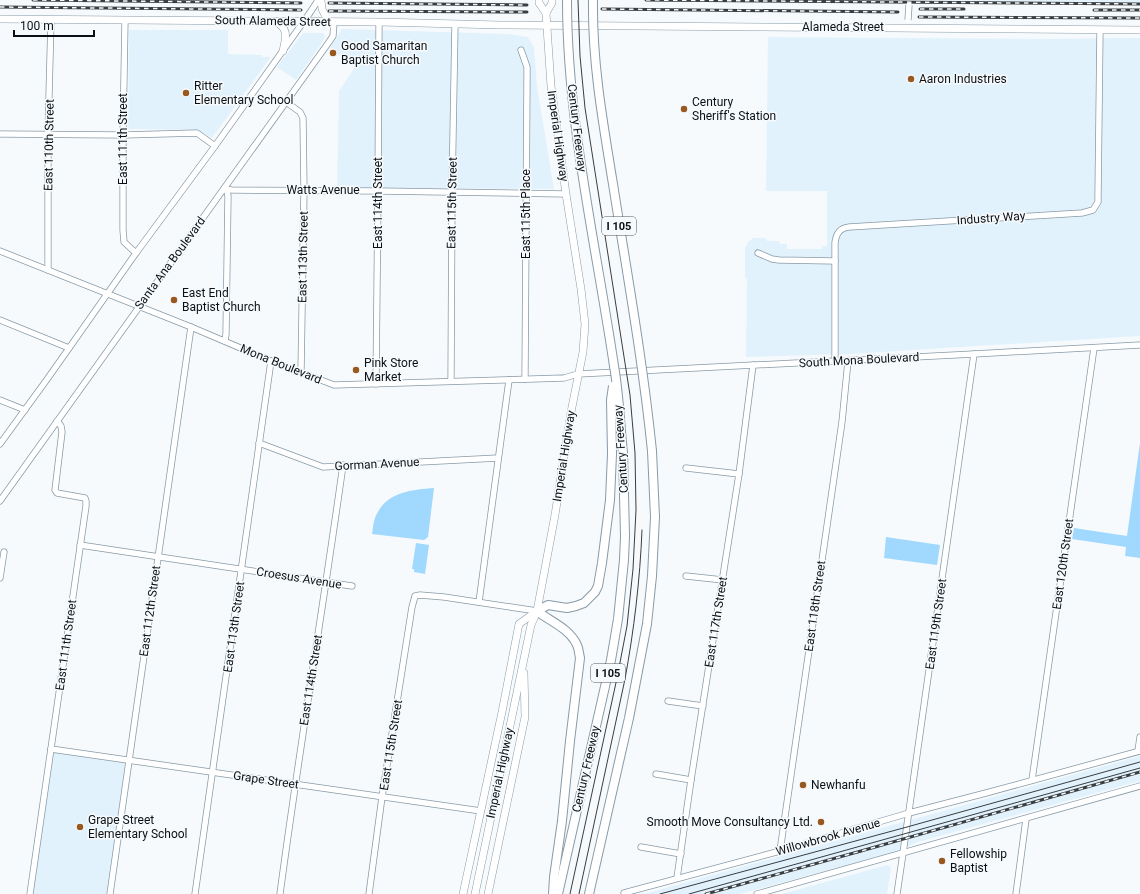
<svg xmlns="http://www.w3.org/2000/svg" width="1140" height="894" font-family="Roboto,sans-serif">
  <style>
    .built { fill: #e2f2fd }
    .green { fill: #a1d8fd }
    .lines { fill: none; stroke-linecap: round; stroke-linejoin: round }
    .minor-casing { stroke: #889aa7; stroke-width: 7 }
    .major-casing { stroke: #889aa7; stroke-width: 8 }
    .highway-casing { stroke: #889aa7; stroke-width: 10 }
    .minor { stroke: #fff; stroke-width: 5.5 }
    .major { stroke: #fff; stroke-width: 7 }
    .highway { stroke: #fff; stroke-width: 8 }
    .tram { stroke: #383e42; stroke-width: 1 }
    .rail-casing { stroke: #383e42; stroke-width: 3 }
    .rail { stroke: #f6fafc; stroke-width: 1.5; stroke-dasharray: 4.5; stroke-linecap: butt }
    .minor-bridge-casing { stroke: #889aa7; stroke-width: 7; stroke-linecap: butt }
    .major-bridge-casing { stroke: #889aa7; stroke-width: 8; stroke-linecap: butt }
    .highway-bridge-casing { stroke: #889aa7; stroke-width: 10; stroke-linecap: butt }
    .minor-bridge { stroke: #fff; stroke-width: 5.5 }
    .major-bridge { stroke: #fff; stroke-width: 7 }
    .highway-bridge { stroke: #fff; stroke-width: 8 }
    .poi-dot { fill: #985920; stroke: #f6fafc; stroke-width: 1.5 }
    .labels { text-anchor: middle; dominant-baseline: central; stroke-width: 3; stroke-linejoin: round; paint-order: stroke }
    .shield { fill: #f6fafc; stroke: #51565a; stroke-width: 1 }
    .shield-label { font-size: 11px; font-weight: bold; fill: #0a1015 }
    .street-label { font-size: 12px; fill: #0a1015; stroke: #f6fafc }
    .poi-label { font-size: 12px; fill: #0a1015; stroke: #f6fafc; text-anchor: start }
  </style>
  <rect width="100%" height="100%" fill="#f6fafc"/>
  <g class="built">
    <polygon points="912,0 1140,0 1140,2"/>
    <polygon points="342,29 508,34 528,37 534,48 537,86 554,189 337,188 339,91 355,67 330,48"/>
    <polygon points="129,30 228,30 228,54 262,55 261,57 271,57 212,138 198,130 128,129"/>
    <polygon points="303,33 322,33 324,34 325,36 323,41 296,80 277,67"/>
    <polygon points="768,37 1045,39 1113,38 1140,38 1140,336 850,354 746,357 747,279 745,278 745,248 748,242 753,238 766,238 767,241 779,241 780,244 787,244 787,249 822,249 822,246 827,246 827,191 766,191"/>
    <polygon points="51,750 128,761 109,894 31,894"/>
    <polygon points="1140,756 1140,781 918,842 895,852 740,894 644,894"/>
    <polygon points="887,865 889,866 891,869 887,894 782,894"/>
  </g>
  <g class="green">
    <polygon points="1140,443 1140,558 1125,556 1126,547 1072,539 1074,528 1127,536"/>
    <path d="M434,488L428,537L424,540L372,534C373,529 373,523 375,518C385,492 410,490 434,488Z"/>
    <polygon points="886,537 940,545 937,565 884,558"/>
    <polygon points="416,543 429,545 425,574 414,572 414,569 412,569"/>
  </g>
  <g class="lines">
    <defs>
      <g id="minor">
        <polyline points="125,20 123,135 123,230 124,242 136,253"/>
        <polyline points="521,50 527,67 527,78 525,379"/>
        <polyline points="286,102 300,112 303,118 304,190 301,372"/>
        <polyline points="0,134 123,135 197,133 215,146"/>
        <polyline points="224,189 232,190 378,191 566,194"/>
        <polyline points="224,189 227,191 228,196 226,334 225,341"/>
        <polyline points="0,251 191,327 271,361 334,385 564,378 578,374 974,354 1140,345"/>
        <polyline points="758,253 772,259 779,260 835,261"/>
        <polyline points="48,270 48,134 51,20"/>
        <polyline points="0,320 69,348"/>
        <path d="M835,361V243C836,233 840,228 849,227L1082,213L1093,210L1098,202V197L1100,30"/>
        <polyline points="451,381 452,192 455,24"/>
        <polyline points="376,384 378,191 379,22"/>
        <polyline points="0,400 25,410"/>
        <polyline points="259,443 323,467 498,458"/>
        <polyline points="0,444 48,378 136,253 215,146 309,14"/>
        <polyline points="686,468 739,474"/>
        <polyline points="0,501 329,42 333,36 334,22"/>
        <polyline points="80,545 352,586"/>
        <polyline points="686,576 723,580"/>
        <polyline points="0,578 4,552"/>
        <polyline points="479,602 509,380"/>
        <polyline points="668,701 703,706"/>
        <polyline points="51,749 481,811"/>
        <polyline points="1138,751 1140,737"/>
        <polyline points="656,774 691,780"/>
        <polyline points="1032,780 1094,348"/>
        <polyline points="641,847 681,854"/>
        <polyline points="780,851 842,422 848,361"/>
        <polyline points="677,878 691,780 739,474 753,365"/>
        <polyline points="624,893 780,851 909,813 986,793 1140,751"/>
        <polyline points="30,894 86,506 86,501 85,498 57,493 55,490 62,432 61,426 57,421"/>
        <polyline points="110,894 191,327"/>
        <polyline points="195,894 271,361"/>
        <path d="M280,894C299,751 323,608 343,465"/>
        <polyline points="369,894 382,797 412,607 415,596 420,595 444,597 537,611"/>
        <polyline points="757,894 1140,786"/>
        <polyline points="897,894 903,853 974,354"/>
        <polyline points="1016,894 1026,819"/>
      </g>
      <g id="major">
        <polyline points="546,13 552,3 552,0"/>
        <polyline points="0,19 379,22 500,25 1140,30"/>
        <path d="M276,22C289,29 286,37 283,51"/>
        <polyline points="463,894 502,712 519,624 537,611"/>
        <polyline points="475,894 531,625 537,611 555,515 571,412 583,352 585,324 581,289 566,194 551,86 546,13 539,3 539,0"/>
        <polyline points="488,894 525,717 524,673"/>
      </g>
      <g id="highway">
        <path d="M553,894L554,877L562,821L570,741L580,658C579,654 579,649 577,645C569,628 551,622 537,611L548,605L567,608L576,606L584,603L595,592L598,586L602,563L610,500L612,454"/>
        <polyline points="558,894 611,660 618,619 624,560 625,536 623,453"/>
        <polyline points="589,894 629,718 647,624 652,576 655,517 652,451"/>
      </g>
    </defs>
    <use href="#minor" class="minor-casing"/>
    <use href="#major" class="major-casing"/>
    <use href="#highway" class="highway-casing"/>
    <use href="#minor" class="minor"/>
    <use href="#major" class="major"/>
    <use href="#highway" class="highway"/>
    <g class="tram">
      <polyline points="570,894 617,678 627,626 633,569 636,510 635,453 630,395 585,108 580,56 578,0"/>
      <path d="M579,894L625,679C634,630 640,580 642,530"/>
      <polyline points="660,894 907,827 1140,762"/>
      <polyline points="689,894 1140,768"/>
    </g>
    <defs>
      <g id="rail">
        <polyline points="33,0 301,3"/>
        <polyline points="646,0 1140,4"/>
        <polyline points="329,3 527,5"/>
        <polyline points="0,7 301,10"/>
        <polyline points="602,9 898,12"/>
        <polyline points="920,9 964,9"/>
        <polyline points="1094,10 1140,10"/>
        <polyline points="329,11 527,12"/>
        <polyline points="919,17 1140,18"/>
        <polyline points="706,894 861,851 1140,772"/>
      </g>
    </defs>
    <use href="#rail" class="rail-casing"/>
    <use href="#rail" class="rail"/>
    <defs>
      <g id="minor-bridge">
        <polyline points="309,14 317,2"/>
        <polyline points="908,20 909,5"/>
      </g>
      <polyline id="major-bridge" points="321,0 322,9 325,15"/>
      <g id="highway-bridge">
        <path d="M567,0C567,123 596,244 614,366C619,394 620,424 623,453"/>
        <path d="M593,0C592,62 603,123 613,184C627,273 643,362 652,451"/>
        <polyline points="612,454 611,400 613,386"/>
      </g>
    </defs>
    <use href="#minor-bridge" class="minor-bridge-casing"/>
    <use href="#major-bridge" class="major-bridge-casing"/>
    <use href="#highway-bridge" class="highway-bridge-casing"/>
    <use href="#minor-bridge" class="minor-bridge"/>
    <use href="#major-bridge" class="major-bridge"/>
    <use href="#highway-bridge" class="highway-bridge"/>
  </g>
  <g class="poi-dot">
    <circle cx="333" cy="53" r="4"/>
    <circle cx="911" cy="79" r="4"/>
    <circle cx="186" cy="93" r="4"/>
    <circle cx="684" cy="109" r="4"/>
    <circle cx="174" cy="300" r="4"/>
    <circle cx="356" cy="370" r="4"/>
    <circle cx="803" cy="785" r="4"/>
    <circle cx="821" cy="822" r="4"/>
    <circle cx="80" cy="827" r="4"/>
    <circle cx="942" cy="861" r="4"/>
  </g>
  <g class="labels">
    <g class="shield">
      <rect x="602" y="217" width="34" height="18" rx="3"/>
      <rect x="591" y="664" width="34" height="18" rx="3"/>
    </g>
    <g class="shield-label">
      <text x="619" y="226">I 105</text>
      <text x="608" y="673">I 105</text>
    </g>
    <g class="street-label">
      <text transform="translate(273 21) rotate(1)">South Alameda Street</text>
      <text x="843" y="27">Alameda Street</text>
      <text transform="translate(577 128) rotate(83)">Century Freeway</text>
      <text transform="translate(558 136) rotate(82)">Imperial Highway</text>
      <text transform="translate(123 139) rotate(-90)">East 111th Street</text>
      <text transform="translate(49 145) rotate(-89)">East 110th Street</text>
      <text x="323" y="190">Watts Avenue</text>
      <text transform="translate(378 203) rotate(-90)">East 114th Street</text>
      <text transform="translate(452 203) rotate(-89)">East 115th Street</text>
      <text transform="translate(526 214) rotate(-90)">East 115th Place</text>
      <text transform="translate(991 218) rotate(-4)">Industry Way</text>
      <text transform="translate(303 257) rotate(-89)">East 113th Street</text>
      <text transform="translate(170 263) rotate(-54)">Santa Ana Boulevard</text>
      <text transform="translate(859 360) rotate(-3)">South Mona Boulevard</text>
      <text transform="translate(281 364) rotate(22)">Mona Boulevard</text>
      <text transform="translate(621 449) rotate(-94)">Century Freeway</text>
      <text transform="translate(564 456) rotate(-81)">Imperial Highway</text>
      <text transform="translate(377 464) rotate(-3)">Gorman Avenue</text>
      <text transform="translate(1063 564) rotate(-82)">East 120th Street</text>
      <text transform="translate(299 578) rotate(9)">Croesus Avenue</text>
      <text transform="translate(815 606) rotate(-82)">East 118th Street</text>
      <text transform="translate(150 611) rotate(-82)">East 112th Street</text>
      <text transform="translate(716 622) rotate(-81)">East 117th Street</text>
      <text transform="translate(936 624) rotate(-82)">East 119th Street</text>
      <text transform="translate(234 627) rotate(-82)">East 113th Street</text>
      <text transform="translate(66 645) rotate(-82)">East 111th Street</text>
      <text transform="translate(311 680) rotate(-81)">East 114th Street</text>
      <text transform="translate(391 745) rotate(-81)">East 115th Street</text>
      <text transform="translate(586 769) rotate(-77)">Century Freeway</text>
      <text transform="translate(500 773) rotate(-78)">Imperial Highway</text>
      <text transform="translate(266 780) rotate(8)">Grape Street</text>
      <text transform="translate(828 837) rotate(-16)">Willowbrook Avenue</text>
    </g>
    <g class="poi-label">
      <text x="341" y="46">Good Samaritan<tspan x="341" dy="14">Baptist Church</tspan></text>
      <text x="919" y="79">Aaron Industries</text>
      <text x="194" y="86">Ritter<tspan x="194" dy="14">Elementary School</tspan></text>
      <text x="692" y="102">Century<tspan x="692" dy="14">Sheriff's Station</tspan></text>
      <text x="182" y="293">East End<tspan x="182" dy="14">Baptist Church</tspan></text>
      <text x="364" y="363">Pink Store<tspan x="364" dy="14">Market</tspan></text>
      <text x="811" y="785">Newhanfu</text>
      <text x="88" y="820">Grape Street<tspan x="88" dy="14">Elementary School</tspan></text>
      <text x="813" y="822" text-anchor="end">Smooth Move Consultancy Ltd.</text>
      <text x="950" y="854">Fellowship<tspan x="950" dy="14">Baptist</tspan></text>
    </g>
  </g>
  <path d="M14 30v6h80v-6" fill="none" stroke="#0a1015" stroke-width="2"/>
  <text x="20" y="30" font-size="12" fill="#0a1015" stroke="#f6fafc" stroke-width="3" paint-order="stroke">100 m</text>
</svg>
